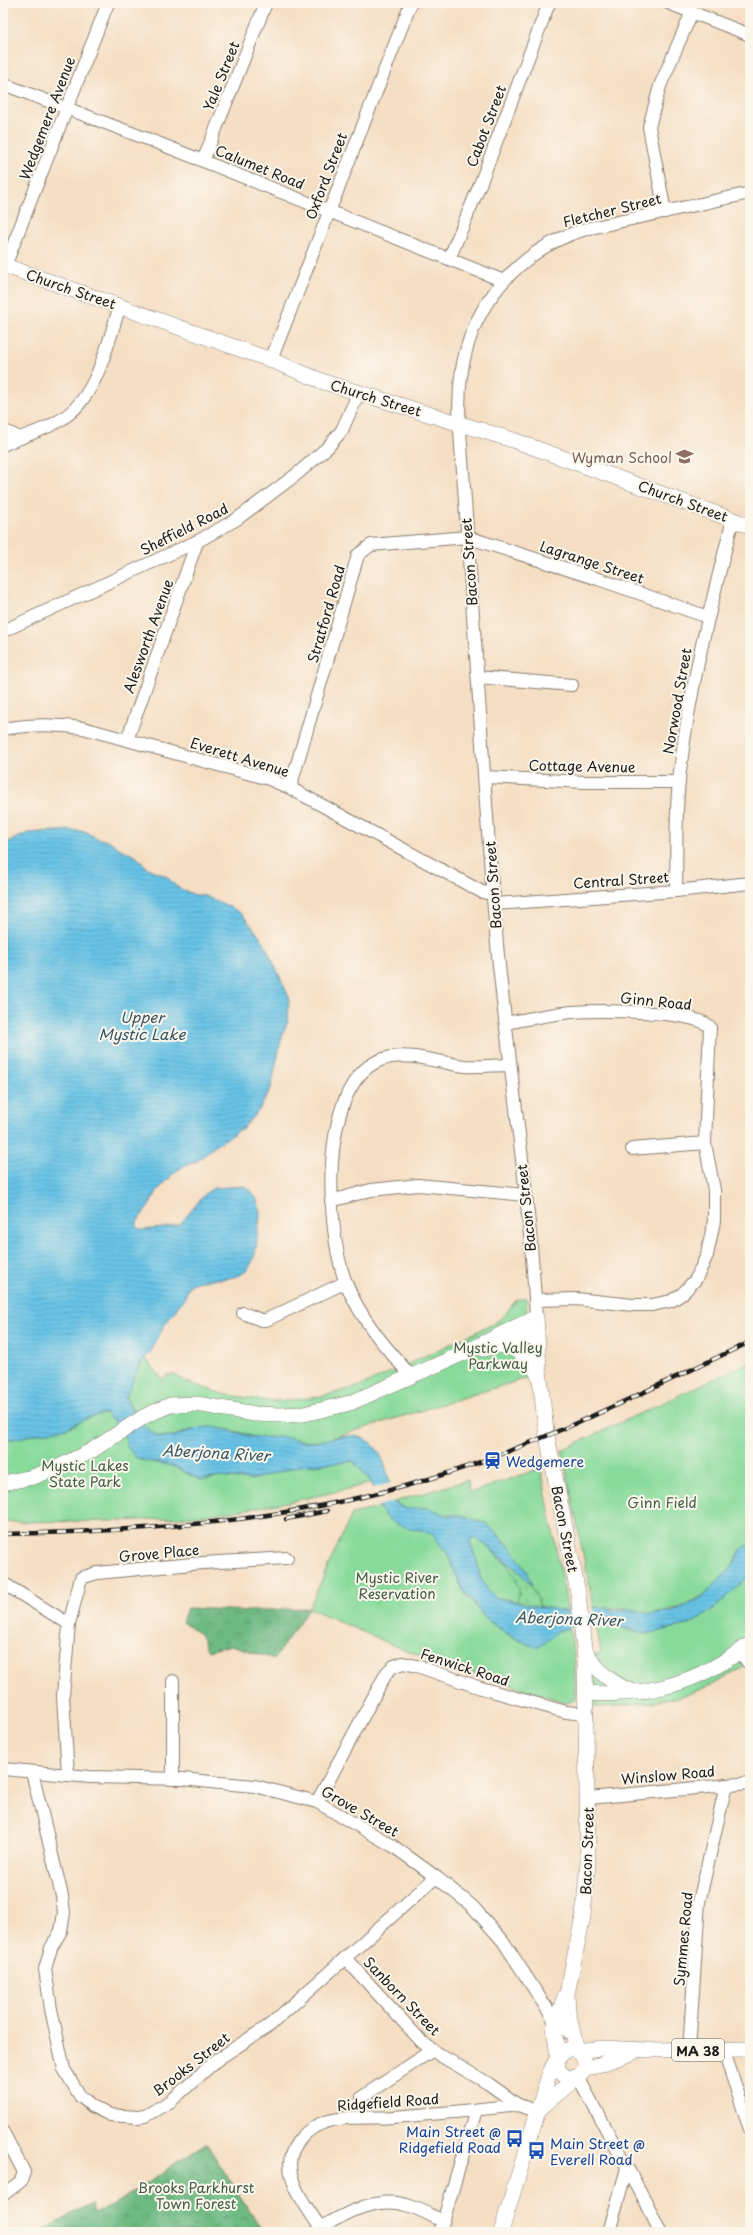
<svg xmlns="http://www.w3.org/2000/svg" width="753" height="2235" font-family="'Playpen Sans',sans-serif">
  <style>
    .green { fill: #88da9b; stroke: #527b5c }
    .forest { fill: url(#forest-crowns); stroke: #456b50 }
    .wetland { fill: url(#wetland-marsh); stroke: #527b5c }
    .water { fill: url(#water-rules); stroke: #427081 }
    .pier { fill: #f5dec3 }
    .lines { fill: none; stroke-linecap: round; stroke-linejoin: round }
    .minor-casing { stroke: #887d70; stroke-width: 14 }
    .major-casing { stroke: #887d70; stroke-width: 16 }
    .minor { stroke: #fff; stroke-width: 12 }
    .major { stroke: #fff; stroke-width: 15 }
    .rail-casing { stroke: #1c1c1c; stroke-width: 4.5 }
    .rail { stroke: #fbf7ec; stroke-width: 3; stroke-dasharray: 9; stroke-linecap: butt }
    .labels { text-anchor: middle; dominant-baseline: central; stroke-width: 4; stroke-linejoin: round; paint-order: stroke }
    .shield { fill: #fbf7ec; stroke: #5f5e5a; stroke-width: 1 }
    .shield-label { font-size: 13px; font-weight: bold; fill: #1c1c1c }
    .street-label { font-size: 14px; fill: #1c1c1c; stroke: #fbf7ec }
    .education-label { font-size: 14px; fill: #785e54; stroke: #fbf7ec; text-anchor: end }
    .park-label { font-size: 14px; fill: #425e48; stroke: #fbf7ec }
    .transit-label { font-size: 14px; fill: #164399; stroke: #fbf7ec; text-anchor: start }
    .water-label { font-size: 15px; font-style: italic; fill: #375663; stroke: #fbf7ec }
  </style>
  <defs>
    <pattern id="forest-crowns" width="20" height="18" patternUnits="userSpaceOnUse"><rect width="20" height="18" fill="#6eba83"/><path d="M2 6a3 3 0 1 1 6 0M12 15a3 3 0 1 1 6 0" fill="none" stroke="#5a966a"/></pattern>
    <pattern id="wetland-marsh" width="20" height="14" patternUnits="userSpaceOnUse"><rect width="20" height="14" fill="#88da9b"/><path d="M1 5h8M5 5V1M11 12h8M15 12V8" fill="none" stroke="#75ba85"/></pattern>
    <pattern id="water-rules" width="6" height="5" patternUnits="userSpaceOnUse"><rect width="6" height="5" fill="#68c3e6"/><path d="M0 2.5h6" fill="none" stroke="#5aa7c5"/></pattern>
  </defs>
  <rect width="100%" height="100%" fill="#fbf7ec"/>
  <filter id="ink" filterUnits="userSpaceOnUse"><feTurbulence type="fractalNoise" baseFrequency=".025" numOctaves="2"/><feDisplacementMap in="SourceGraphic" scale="8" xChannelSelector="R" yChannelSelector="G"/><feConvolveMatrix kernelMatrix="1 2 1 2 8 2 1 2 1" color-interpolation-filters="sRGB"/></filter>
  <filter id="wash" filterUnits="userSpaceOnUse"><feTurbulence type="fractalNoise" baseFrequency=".012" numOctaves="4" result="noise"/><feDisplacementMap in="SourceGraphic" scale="16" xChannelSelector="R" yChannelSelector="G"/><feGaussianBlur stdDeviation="0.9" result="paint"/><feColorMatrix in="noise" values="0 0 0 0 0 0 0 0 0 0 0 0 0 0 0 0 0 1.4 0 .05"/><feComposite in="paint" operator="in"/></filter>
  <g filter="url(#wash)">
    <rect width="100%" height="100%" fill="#f5dec3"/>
    <g class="green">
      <polygon points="526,1298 530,1377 322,1441 309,1442 291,1438 254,1437 235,1431 211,1427 190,1430 171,1437 159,1437 144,1426 127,1400 127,1393 137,1370 145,1358 163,1380 167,1375 173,1374 186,1382 223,1394 261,1400 282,1401 318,1397 361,1386 493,1324 504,1316 516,1300"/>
      <polygon points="750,1362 750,1543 738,1555 732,1567 706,1594 683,1607 650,1614 627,1608 594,1608 562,1450"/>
      <path d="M105,1413L111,1420L115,1421L141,1460L173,1466L194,1477L207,1480L220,1477L250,1480L299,1466L353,1461L372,1483C316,1497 260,1509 203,1515C137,1523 70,1521 3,1522V1441L72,1426L88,1418Z"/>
      <polygon points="541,1468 568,1612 494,1597 489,1592 480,1576 476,1558 470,1543 472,1537 479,1540 527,1581 528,1573 509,1545 487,1524 461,1515 446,1515 426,1508 408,1510 394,1502 468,1480 470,1493"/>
      <path d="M379,1508C393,1530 423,1521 437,1537C449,1552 453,1570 461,1586C473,1610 501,1634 526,1643C531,1645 539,1644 544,1644L557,1631L570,1628L575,1665V1700L567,1703L406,1651L309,1608L352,1514Z"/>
      <path d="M750,1575V1661C702,1699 653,1705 595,1707V1654L601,1653L596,1624H614L633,1632L646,1634L691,1624L716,1607Z"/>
    </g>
    <g class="forest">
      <polygon points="187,1608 249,1611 309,1608 274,1659 231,1645 208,1651 200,1634 182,1622"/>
      <polygon points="206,2143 263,2232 40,2232 92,2203 95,2212 112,2206"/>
    </g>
    <path class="wetland" d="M504,1561C522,1572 535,1586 540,1607L516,1602C525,1589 512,1572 504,1561Z"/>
    <path class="water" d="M69,830L87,832L96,838L110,841L117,847L137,857L147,868L166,876L177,887L195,895H202L228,906L242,914L264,942L289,997L288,1021L282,1036L271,1088L259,1110L244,1127L216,1145L196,1162L185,1165L173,1174L157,1191L149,1206L138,1220L136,1227L142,1230L164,1228L180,1224L206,1193L214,1188L245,1186C258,1195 262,1209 259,1224C256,1237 258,1252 251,1264C239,1287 206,1273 189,1286L185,1297L164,1326L151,1351L140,1365L126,1397C128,1409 148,1433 160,1437C172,1441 192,1427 207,1427C224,1427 238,1434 254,1437C266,1439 278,1436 290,1438C297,1440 304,1442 311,1442C332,1441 352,1427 372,1444C387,1457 389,1484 394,1502L404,1509L429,1508L446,1515H461L487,1524L512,1549L528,1573L532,1585L516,1569L479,1540L472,1537L470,1543L476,1558L480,1576L489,1592L497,1598L568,1612L598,1607L615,1610L631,1609L650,1614L673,1611L696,1601L706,1594L732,1567L741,1550L750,1543V1575L716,1607L691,1624L646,1634L609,1624L565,1629L557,1631L544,1644L535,1647L506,1633L486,1619L462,1588L448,1555L432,1533L398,1525L387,1518L379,1508L370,1480L353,1461L299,1466L250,1480L220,1477L201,1480L173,1466L137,1459L127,1447L125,1438L115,1421L111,1420L105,1413L88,1418L66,1428L3,1441V844L28,833Z"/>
    <g class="pier">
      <polygon points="391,1483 396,1501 377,1506 372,1488"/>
      <polygon points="593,1606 596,1626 571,1630 568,1610"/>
    </g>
  </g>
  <g filter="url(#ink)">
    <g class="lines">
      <defs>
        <g id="minor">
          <polyline points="668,3 750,35"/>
          <polyline points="3,84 163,145 504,281"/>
          <polyline points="203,161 266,3"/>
          <polyline points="665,212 649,127 660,86 692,12"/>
          <polyline points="449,259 479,187 549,3"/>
          <polyline points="5,266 108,3"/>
          <polyline points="271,360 411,3"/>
          <polyline points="3,430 20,438"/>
          <path d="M3,445C22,436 44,431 62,419C98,396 107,344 120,306"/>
          <polyline points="3,631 200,540 237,519 297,474 328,447 342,430 359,392"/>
          <polyline points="478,677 572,685"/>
          <path d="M3,729C30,724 55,724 83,728L269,779L290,788L482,892L494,894"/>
          <polyline points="127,740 197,542"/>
          <polyline points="485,777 586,782 679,782"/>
          <polyline points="290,788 358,555 371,545 467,537 598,579 708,617"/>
          <path d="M676,891C677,855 675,817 679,781C688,692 711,605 733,519"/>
          <polyline points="495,904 676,891 750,883"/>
          <path d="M506,1023C528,1019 550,1014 572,1012C596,1010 696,1010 710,1027L705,1143L714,1190V1221L707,1255L696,1279L682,1294L671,1301L652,1305H633L576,1299L535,1300"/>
          <polyline points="632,1149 705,1143"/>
          <polyline points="331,1201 371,1190 418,1185 525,1195"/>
          <polyline points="243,1313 261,1320 266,1320 346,1282"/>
          <path d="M536,1317C530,1196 510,1076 498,955C487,842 482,729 473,616C470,568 466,520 463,472C460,432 455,390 466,351C481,293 528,246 586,229L750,193"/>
          <path d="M412,1377C386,1348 361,1320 346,1283C326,1232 318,1088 378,1061C405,1049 438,1063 465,1066C480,1067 496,1065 510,1065"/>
          <polyline points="3,1583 69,1624"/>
          <polyline points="738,1653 750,1664"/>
          <polyline points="3,1769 90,1777 183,1779 220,1783 255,1786 317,1802 393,1846 436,1877 472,1906 503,1941 555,2021 573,2036"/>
          <polyline points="32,1772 62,1896 64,1913 61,1931 51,1948 45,1969 51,2009 64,2069 80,2096 92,2106 110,2115 137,2117 145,2116 171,2101 218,2059 270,2025 436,1877"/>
          <polyline points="68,1775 63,1696 69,1624 81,1578 97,1573 203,1563 287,1558"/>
          <polyline points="173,1779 173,1681"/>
          <polyline points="589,1798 750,1783"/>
          <polyline points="317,1802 387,1672 394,1666 403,1663 417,1666 481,1688 566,1712 587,1714"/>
          <polyline points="345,1958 422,2042 438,2054 489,2084 518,2105"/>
          <polyline points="723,2049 750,2129"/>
          <polyline points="689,2050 699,1902 726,1785"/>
          <polyline points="578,2077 647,2204 660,2232"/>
          <polyline points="362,2097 433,2050"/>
          <polyline points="3,2132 24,2172 21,2181 3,2195"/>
          <path d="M320,2228C348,2212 378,2195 410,2206C421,2210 432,2216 443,2221"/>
          <path d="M323,2232C311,2212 290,2189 290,2164C290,2148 302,2134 316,2126C339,2114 369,2119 394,2117C436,2114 477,2110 518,2105L537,2111"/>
          <polyline points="440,2232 476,2110"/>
          <polyline points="609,2232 627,2168"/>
        </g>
        <g id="major">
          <polyline points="3,265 271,360 324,382 513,440 750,526"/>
          <path d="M498,1345C517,1346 532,1360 539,1377"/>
          <polyline points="484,1349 522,1339 537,1332"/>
          <polyline points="3,1483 33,1477 61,1466 91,1451 145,1416 170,1405 197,1404 255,1414 280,1415 304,1414 350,1403 464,1353 536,1317 539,1370 546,1431 578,1593 585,1658 588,1863 583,1916 567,1994 568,2012 577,2050"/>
          <path d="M585,1650C597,1671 611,1684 634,1692"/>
          <path d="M586,1693C651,1697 698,1683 750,1644"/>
          <polyline points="578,2051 600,2048 647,2050 750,2049"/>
          <polyline points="558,2057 554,2028 565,1996"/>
          <polyline points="584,2070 632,2053"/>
          <polyline points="537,2111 576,2078"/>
          <path d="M501,2232L549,2075C552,2068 556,2058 562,2053C577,2039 595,2065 578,2077L567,2078L558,2070L557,2059"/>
        </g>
      </defs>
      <use href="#minor" class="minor-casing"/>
      <use href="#major" class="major-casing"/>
      <use href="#minor" class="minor"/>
      <use href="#major" class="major"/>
      <defs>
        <g id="rail">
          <polyline points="286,1519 327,1511"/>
          <path d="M3,1534C149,1531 288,1522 429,1479C541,1445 645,1391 750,1342"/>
        </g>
      </defs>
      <use href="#rail" class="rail-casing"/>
      <use href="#rail" class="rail"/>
    </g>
  </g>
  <defs>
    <symbol id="school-bare" viewBox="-9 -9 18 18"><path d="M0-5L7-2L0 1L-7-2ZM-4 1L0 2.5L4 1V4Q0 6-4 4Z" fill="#8d6e63" stroke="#fbf7ec" stroke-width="2.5" paint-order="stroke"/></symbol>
    <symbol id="station-bare" viewBox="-9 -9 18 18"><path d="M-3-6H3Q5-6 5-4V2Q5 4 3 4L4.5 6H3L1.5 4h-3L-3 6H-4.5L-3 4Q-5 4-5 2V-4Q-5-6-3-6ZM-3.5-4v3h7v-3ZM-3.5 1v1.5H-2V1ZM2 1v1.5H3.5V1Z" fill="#1a4fb4" stroke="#fbf7ec" stroke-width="2.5" paint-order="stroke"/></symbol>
    <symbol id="bus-bare" viewBox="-9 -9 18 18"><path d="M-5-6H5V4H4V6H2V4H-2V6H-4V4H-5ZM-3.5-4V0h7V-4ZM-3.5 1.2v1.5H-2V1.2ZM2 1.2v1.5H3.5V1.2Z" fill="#1a4fb4" stroke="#fbf7ec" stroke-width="2.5" paint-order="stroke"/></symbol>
  </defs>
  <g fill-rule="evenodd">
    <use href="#school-bare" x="672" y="444" width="25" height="25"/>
    <use href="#station-bare" x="480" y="1448" width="25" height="25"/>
    <use href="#bus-bare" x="502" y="2126" width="25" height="25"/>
    <use href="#bus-bare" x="524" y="2138" width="25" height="25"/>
  </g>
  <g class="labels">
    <rect class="shield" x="672" y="2039" width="52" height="22" rx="3"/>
    <g class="shield-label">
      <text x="698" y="2050">MA 38</text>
    </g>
    <g class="street-label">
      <text transform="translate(221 76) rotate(-68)">Yale Street</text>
      <text transform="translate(47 118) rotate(-69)">Wedgemere Avenue</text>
      <text transform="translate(486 126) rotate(-69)">Cabot Street</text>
      <text transform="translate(260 167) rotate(22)">Calumet Road</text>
      <text transform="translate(326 176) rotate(-69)">Oxford Street</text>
      <text transform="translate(612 210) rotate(-14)">Fletcher Street</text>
      <text transform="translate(71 289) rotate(19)">Church Street</text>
      <text transform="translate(376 398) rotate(17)">Church Street</text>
      <text transform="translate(683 501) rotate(20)">Church Street</text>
      <text transform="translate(184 529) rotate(-27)">Sheffield Road</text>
      <text transform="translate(469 562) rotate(-94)">Bacon Street</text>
      <text transform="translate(592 562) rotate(18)">Lagrange Street</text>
      <text transform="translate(326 614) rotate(-74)">Stratford Road</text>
      <text transform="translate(148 636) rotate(-70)">Alesworth Avenue</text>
      <text transform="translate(677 701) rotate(-80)">Norwood Street</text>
      <text transform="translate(240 757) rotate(17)">Everett Avenue</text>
      <text transform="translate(582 766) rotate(1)">Cottage Avenue</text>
      <text transform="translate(621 880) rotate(-4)">Central Street</text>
      <text transform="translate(493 885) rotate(-94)">Bacon Street</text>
      <text transform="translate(656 1001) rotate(6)">Ginn Road</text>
      <text transform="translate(526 1208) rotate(-96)">Bacon Street</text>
      <text transform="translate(565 1529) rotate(79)">Bacon Street</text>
      <text transform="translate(159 1553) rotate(-5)">Grove Place</text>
      <text transform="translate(465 1667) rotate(18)">Fenwick Road</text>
      <text transform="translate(668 1775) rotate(-5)">Winslow Road</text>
      <text transform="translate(360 1811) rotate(30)">Grove Street</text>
      <text transform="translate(587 1851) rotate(-88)">Bacon Street</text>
      <text transform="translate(683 1939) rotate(-85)">Symmes Road</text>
      <text transform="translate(402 1996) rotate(46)">Sanborn Street</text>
      <text transform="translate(191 2064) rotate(-38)">Brooks Street</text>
      <text transform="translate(388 2102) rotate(-4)">Ridgefield Road</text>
    </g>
    <g class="education-label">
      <text x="672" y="457">Wyman School</text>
    </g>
    <g class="park-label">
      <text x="498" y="1347">Mystic Valley<tspan x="498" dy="16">Parkway</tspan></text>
      <text x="85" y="1465">Mystic Lakes<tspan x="85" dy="16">State Park</tspan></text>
      <text x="662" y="1502">Ginn Field</text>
      <text x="397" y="1577">Mystic River<tspan x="397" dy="16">Reservation</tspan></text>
      <text x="196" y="2187">Brooks Parkhurst<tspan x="196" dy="16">Town Forest</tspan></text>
    </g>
    <g class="transit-label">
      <text x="506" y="1461">Wedgemere</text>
      <text x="501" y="2131" text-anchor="end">Main Street @<tspan x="501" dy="16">Ridgefield Road</tspan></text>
      <text x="550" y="2143">Main Street @<tspan x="550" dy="16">Everell Road</tspan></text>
    </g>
    <g class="water-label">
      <text x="142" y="1016">Upper<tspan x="142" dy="17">Mystic Lake</tspan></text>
      <text transform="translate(216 1452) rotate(3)">Aberjona River</text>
      <text transform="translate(569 1618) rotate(2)">Aberjona River</text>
    </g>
  </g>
  <rect width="753" height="2235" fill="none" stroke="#fbf7ec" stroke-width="16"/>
</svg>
